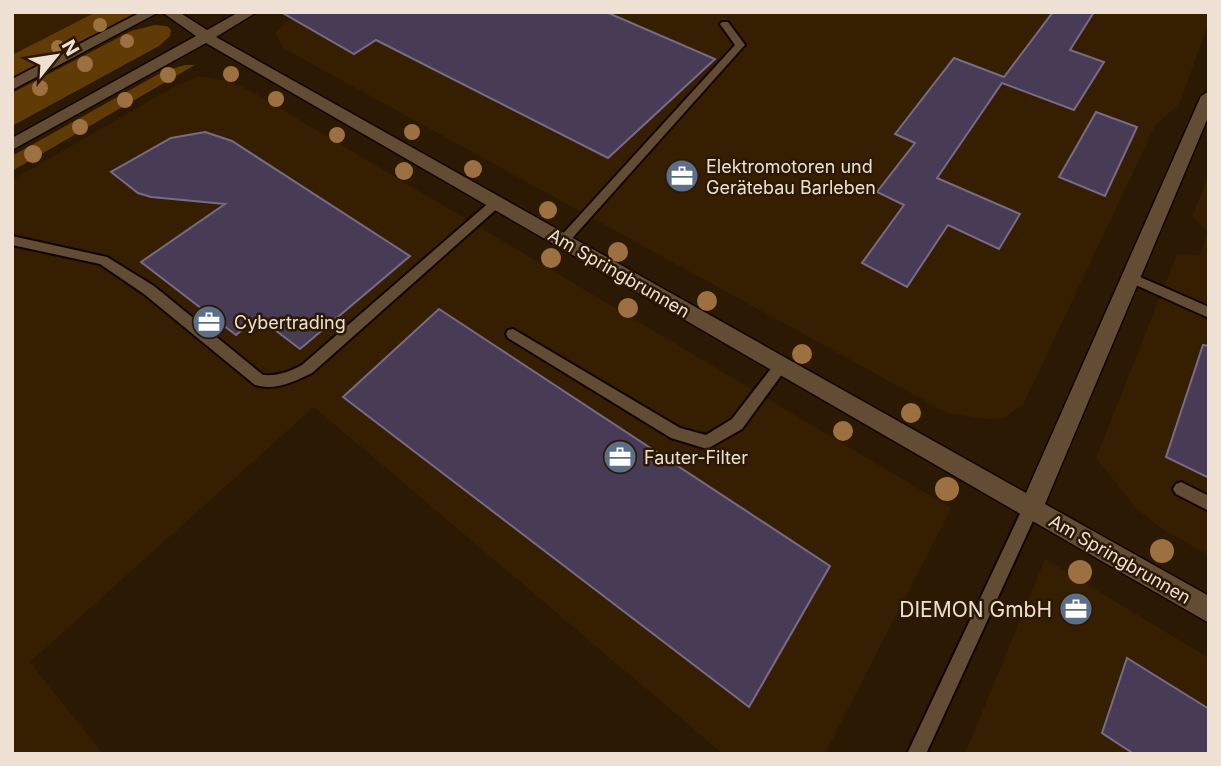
<svg xmlns="http://www.w3.org/2000/svg" width="1221" height="766" font-family="Inter,sans-serif">
  <style>
    .built { fill: #361e01 }
    .green { fill: #613b05 }
    .building { fill: #473b55; stroke: #776b87; stroke-width: 2 }
    .lines { fill: none; stroke-linecap: round; stroke-linejoin: round }
    .lane-casing { stroke: #130400; stroke-width: 4 }
    .street-casing { stroke: #130400; stroke-width: 3 }
    .lane { fill: #624c34; fill-rule: evenodd }
    .street { fill: #624c34; fill-rule: evenodd }
    .tree { fill: #9c7041 }
    .labels { text-anchor: middle; dominant-baseline: central; stroke-width: 5; stroke-linejoin: round; paint-order: stroke }
    .poi-label { font-size: 18px; fill: #eee1d4; stroke: #2c1903; text-anchor: start }
    .street-label { font-size: 18px; fill: #eee1d4; stroke: #2c1903 }
    .near-poi-label { font-size: 21px; fill: #eee1d4; stroke: #2c1903; text-anchor: end }
  </style>
  <rect width="100%" height="100%" fill="#2c1903"/>
  <g class="built">
    <polygon points="12,12 96,12 12,55"/>
    <polygon points="303,12 1209,12 1209,21 1180,103 1155,126 1023,405 1003,418 988,419 947,413 283,48 275,33 286,22"/>
    <polygon points="199,76 229,81 251,91 951,508 825,754 723,754 314,407 30,662 103,754 12,754 12,180 177,85"/>
    <polygon points="1209,174 1209,555 1164,530 1138,510 1096,458 1177,254 1200,255 1208,231 1192,217"/>
    <polygon points="1045,559 1209,658 1209,754 965,754"/>
  </g>
  <g class="green">
    <polygon points="96,12 137,12 12,77 12,55"/>
    <polygon points="155,25 167,26 171,30 170,36 159,46 12,126 12,93 131,31"/>
    <polygon points="185,65 195,65 12,171 12,156 164,71"/>
  </g>
  <g class="building">
    <polygon points="281,12 606,12 715,59 608,158 376,40 354,54"/>
    <polygon points="1053,12 1094,12 1070,50 1104,62 1074,110 1002,83 937,178 1020,214 999,249 948,225 907,287 862,263 904,205 877,192 915,143 895,134 954,58 1004,77"/>
    <polygon points="1096,112 1137,127 1105,196 1059,177"/>
    <polygon points="205,132 232,141 410,256 300,349 258,317 236,335 141,262 225,204 151,197 138,193 111,172 171,138"/>
    <polygon points="439,309 830,566 749,707 343,397"/>
    <polygon points="1203,345 1209,346 1209,478 1166,457"/>
    <polygon points="1127,658 1209,709 1209,754 1134,754 1102,733"/>
  </g>
  <g class="lines">
    <defs>
      <g id="lane">
        <polygon points="722,22 728,22 745,45 743,47 567,244 559,244 557,241 559,238 735,45 720,24"/>
        <path d="M496,199L502,203L500,206L312,373C294,382 275,391 255,385L144,294L100,264L12,245V236L107,257L154,286L263,375C278,376 289,372 302,365L492,200Z"/>
        <polygon points="1131,273 1209,307 1209,318 1127,281 1125,278"/>
        <polygon points="513,329 680,428 706,435 732,419 776,362 786,362 788,366 742,429 707,449 671,438 508,338 506,334 508,330"/>
        <polygon points="1181,482 1209,496 1209,511 1176,494 1173,489 1176,484"/>
        <polygon points="1031,501 1037,503 1039,508 926,754 907,754 1025,503"/>
      </g>
      <g id="street">
        <polygon points="141,12 159,12 12,90 12,79"/>
        <polygon points="162,12 179,12 207,30 239,12 257,12 216,37 1026,493 1201,96 1209,91 1209,115 1045,504 1209,596 1209,623 206,43 12,150 12,138 196,36"/>
      </g>
    </defs>
    <use href="#lane" class="lane-casing"/>
    <use href="#street" class="street-casing"/>
    <use href="#lane" class="lane"/>
    <use href="#street" class="street"/>
  </g>
  <g class="tree">
    <circle cx="100" cy="25" r="7"/>
    <circle cx="127" cy="41" r="7"/>
    <circle cx="58" cy="47" r="7"/>
    <circle cx="85" cy="64" r="8"/>
    <circle cx="231" cy="74" r="8"/>
    <circle cx="168" cy="75" r="8"/>
    <circle cx="40" cy="88" r="8"/>
    <circle cx="276" cy="99" r="8"/>
    <circle cx="125" cy="100" r="8"/>
    <circle cx="80" cy="127" r="8"/>
    <circle cx="412" cy="132" r="8"/>
    <circle cx="337" cy="135" r="8"/>
    <circle cx="33" cy="154" r="9"/>
    <circle cx="473" cy="169" r="9"/>
    <circle cx="404" cy="171" r="9"/>
    <circle cx="548" cy="210" r="9"/>
    <circle cx="618" cy="252" r="10"/>
    <circle cx="551" cy="258" r="10"/>
    <circle cx="707" cy="301" r="10"/>
    <circle cx="628" cy="308" r="10"/>
    <circle cx="802" cy="354" r="10"/>
    <circle cx="911" cy="413" r="10"/>
    <circle cx="843" cy="431" r="10"/>
    <circle cx="947" cy="489" r="12"/>
    <circle cx="1162" cy="551" r="12"/>
    <circle cx="1080" cy="572" r="12"/>
  </g>
  <defs>
    <symbol id="office-disc" viewBox="-11 -11 22 22"><circle r="9.5" fill="#5c6f8a" stroke="#2c1903"/><path d="M-6-3h4V-5.5h4V-3h4V5H-6ZM-1-4.5V-3h2v-1.5ZM-6 0V1H6V0Z" fill="#fff"/></symbol>
  </defs>
  <g fill-rule="evenodd">
    <use href="#office-disc" x="663" y="157" width="38" height="38"/>
    <use href="#office-disc" x="190" y="303" width="38" height="38"/>
    <use href="#office-disc" x="601" y="438" width="38" height="38"/>
    <use href="#office-disc" x="1057" y="590" width="38" height="38"/>
  </g>
  <g class="labels">
    <g class="poi-label">
      <text x="706" y="166">Elektromotoren und<tspan x="706" dy="21">Gerätebau Barleben</tspan></text>
      <text x="234" y="322">Cybertrading</text>
      <text x="644" y="457">Fauter-Filter</text>
    </g>
    <g class="street-label">
      <text transform="translate(619 273) rotate(30)">Am Springbrunnen</text>
      <text transform="translate(1120 559) rotate(30)">Am Springbrunnen</text>
    </g>
    <g class="near-poi-label">
      <text x="1052" y="609">DIEMON GmbH</text>
    </g>
  </g>
  <rect width="1221" height="766" fill="none" stroke="#eee1d4" stroke-width="28"/>
  <g transform="translate(56 56) rotate(60)" stroke="#2c1903" stroke-width="5" paint-order="stroke">
  <path d="M0-5L12 26L0 18L-12 26Z" fill="#eee1d4"/>
  <text y="-10" font-size="19" font-weight="bold" text-anchor="middle" fill="#eee1d4">N</text>
  </g>
</svg>
